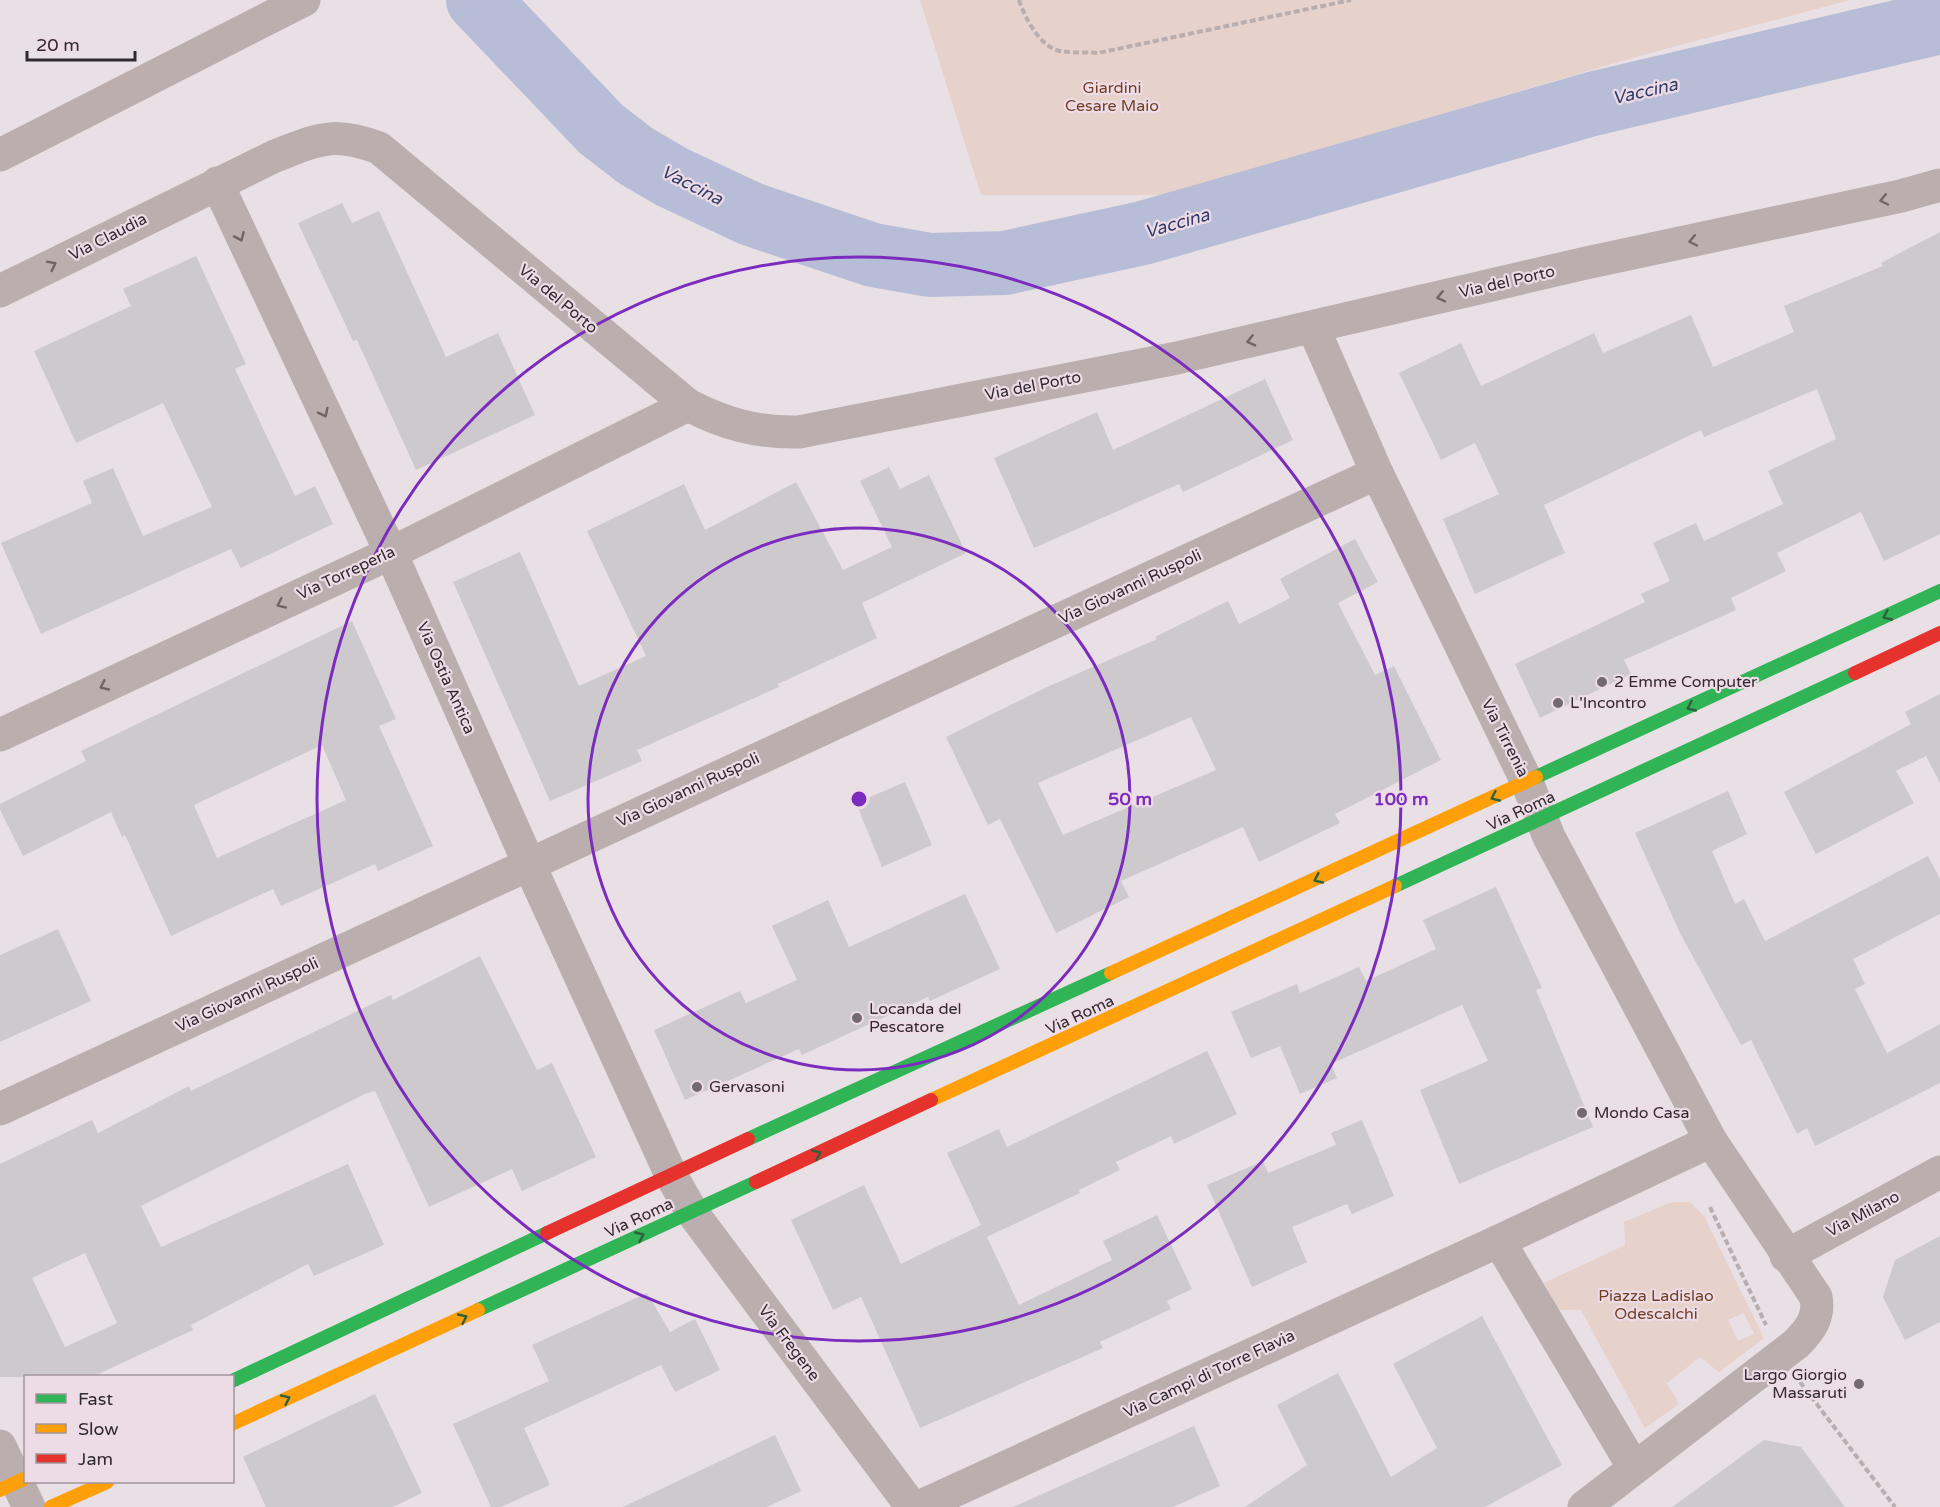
<svg xmlns="http://www.w3.org/2000/svg" width="1940" height="1507" font-family="'Varela Round',sans-serif">
  <style>
    .green { fill: #e6d1cb; fill-rule: evenodd }
    .lines { fill: none; stroke-linecap: round; stroke-linejoin: round }
    .river { stroke: #b8bdd7; stroke-width: 64 }
    .building { fill: #cec9cd; fill-rule: evenodd }
    .path { stroke: #b8aeaf; stroke-width: 4; stroke-dasharray: 6 3; stroke-linecap: butt }
    .street { stroke: #bbaeaf; stroke-width: 33 }
    .fast { stroke: #30b455; stroke-width: 14 }
    .slow { stroke: #ff9f0a; stroke-width: 14 }
    .jam { stroke: #e5322d; stroke-width: 14 }
    .oneway { stroke: #6f6568 }
    .oneway2 { stroke: #30613e }
    .ring { fill: none; stroke: #7b2cbf; stroke-width: 3 }
    .poi-dot { fill: #716a6e; stroke: #eddce6; stroke-width: 2 }
    .labels { text-anchor: middle; dominant-baseline: central; stroke-width: 4.5; stroke-linejoin: round; paint-order: stroke }
    .park-label { font-size: 16px; fill: #733f23; stroke: #eddce6 }
    .street-label { font-size: 16px; fill: #302a2e; stroke: #eddce6 }
    .poi-label { font-size: 16px; fill: #302a2e; stroke: #eddce6; text-anchor: start }
    .water-label { font-size: 18px; font-style: italic; fill: #313c6b; stroke: #eddce6 }
    .centre { fill: #7b2cbf; stroke: #eddce6; stroke-width: 3 }
    .ring-label { font-size: 18px; text-anchor: middle; font-weight: bold; fill: #7b2cbf; stroke: #eddce6; stroke-width: 4.5; stroke-linejoin: round; paint-order: stroke }
  </style>
  <rect width="100%" height="100%" fill="#e9e0e5"/>
  <g class="green">
    <polygon points="920,0 1850,0 1643,55 1163,195 981,195"/>
    <path d="M1672,1202H1690L1704,1216L1764,1338L1719,1372L1700,1357L1667,1383L1679,1404L1645,1428L1581,1310H1558L1544,1283L1625,1245L1624,1222ZM1744,1313L1754,1334L1738,1341L1728,1320Z"/>
  </g>
  <g class="lines">
    <polyline class="river" points="478,0 601,129 636,156 672,177 751,214 873,255 930,265 1005,263 1143,233 1592,104 1940,22"/>
  </g>
  <g class="building">
    <polygon points="342,203 352,223 379,211 446,357 498,333 535,415 416,470 357,340 353,341 298,223"/>
    <polygon points="1940,232 1940,534 1884,561 1861,512 1777,553 1786,571 1731,598 1736,610 1624,660 1631,674 1540,718 1515,664 1645,602 1641,594 1670,581 1653,543 1696,523 1704,541 1783,504 1768,471 1836,439 1817,389 1704,437 1701,430 1544,505 1565,553 1475,594 1443,519 1499,494 1475,443 1441,460 1399,373 1461,343 1481,386 1594,333 1603,353 1691,315 1713,367 1794,332 1784,306 1883,266 1881,263"/>
    <polygon points="196,256 246,364 235,369 295,496 315,486 333,524 241,568 231,549 41,634 1,543 92,503 83,481 113,468 143,536 212,507 163,403 76,443 34,351 131,306 123,289"/>
    <polygon points="1265,379 1293,440 1183,492 1179,484 1034,548 994,458 1097,412 1113,450"/>
    <polygon points="889,467 900,489 929,475 966,553 862,603 877,638 778,684 779,687 637,750 642,761 550,801 453,582 520,552 579,686 646,656 587,531 684,484 705,530 796,482 843,570 892,547 860,481"/>
    <path d="M1355,539L1378,582L1338,603L1375,675L1394,666L1441,760L1335,814L1340,823L1259,862L1243,827L1121,881L1129,897L1056,933L1000,819L988,825L946,737L1047,687L1157,639L1155,637L1228,601L1239,624L1290,598L1280,579ZM1191,717L1216,770L1063,835L1038,783Z"/>
    <path d="M352,621L396,719L379,726L433,846L378,871L375,864L281,906L273,889L171,936L125,835L122,837L111,812L23,856L0,810V804L86,761L81,751ZM322,745L346,800L217,858L194,805Z"/>
    <polygon points="1940,694 1940,783 1926,756 1896,771 1914,803 1816,854 1784,792 1911,724 1905,712"/>
    <polygon points="905,782 932,845 882,867 856,803"/>
    <polygon points="1728,791 1747,834 1712,851 1735,904 1744,899 1765,941 1928,856 1940,879 1940,914 1853,959 1865,984 1855,989 1887,1053 1940,1024 1940,1083 1815,1146 1807,1128 1797,1134 1751,1040 1741,1045 1680,933 1635,833"/>
    <polygon points="1496,887 1542,988 1536,990 1593,1127 1459,1184 1420,1090 1488,1061 1462,1005 1331,1064 1337,1078 1300,1094 1280,1046 1251,1058 1231,1012 1297,984 1300,993 1359,967 1366,981 1436,949 1423,920"/>
    <polygon points="965,894 1000,969 930,1001 928,997 802,1055 799,1049 685,1100 654,1030 740,991 746,1003 797,980 772,926 828,900 849,947"/>
    <polygon points="58,929 91,1001 0,1042 0,955"/>
    <path d="M480,956L537,1070L552,1063L596,1157L522,1191L512,1169L429,1207L375,1091L365,1094L141,1206L161,1247L348,1164L384,1245L314,1276L308,1264L191,1325L193,1330L92,1377H0V1164L92,1120L98,1133L189,1086L191,1091L391,995L393,1000ZM85,1253L117,1323L65,1347L32,1278Z"/>
    <polygon points="1207,1051 1237,1114 1174,1144 1171,1136 1116,1162 1120,1170 1079,1190 1080,1193 987,1237 1019,1305 1112,1260 1103,1241 1157,1215 1192,1289 1167,1301 1171,1309 1100,1342 1103,1348 920,1428 861,1297 833,1310 791,1220 864,1185 901,1264 981,1225 947,1153 999,1129 1007,1147"/>
    <polygon points="1362,1120 1394,1196 1352,1214 1347,1204 1292,1227 1307,1262 1252,1287 1207,1185 1263,1161 1268,1173 1336,1145 1331,1133"/>
    <polygon points="1940,1236 1940,1322 1905,1340 1883,1297 1895,1260"/>
    <polygon points="647,1293 670,1332 695,1319 720,1370 675,1392 661,1365 524,1428 550,1485 501,1507 491,1507 453,1424 549,1381 532,1345"/>
    <polygon points="1482,1316 1562,1465 1485,1507 1245,1507 1307,1465 1277,1405 1338,1373 1391,1477 1437,1448 1393,1364"/>
    <polygon points="375,1394 422,1493 393,1507 266,1507 243,1457"/>
    <polygon points="1194,1426 1220,1486 1173,1507 1013,1507"/>
    <polygon points="775,1435 801,1491 767,1507 623,1507"/>
    <polygon points="1764,1440 1801,1447 1845,1507 1672,1507"/>
  </g>
  <g class="lines">
    <g class="path">
      <path d="M1019,0C1025,18 1040,47 1060,51C1072,53 1086,52 1098,53L1351,0"/>
      <polyline points="1710,1207 1766,1325"/>
      <polyline points="1800,1382 1895,1507"/>
    </g>
    <g class="street">
      <polyline points="0,155 304,0"/>
      <polyline points="217,183 391,553 529,864 671,1175 692,1212 912,1507"/>
      <path d="M0,291L275,156C320,139 332,131 379,148L688,405C725,424 757,433 799,432L1177,358L1586,263L1901,196L1940,185"/>
      <path d="M1313,327L1377,473L1527,782L1549,837L1711,1141L1816,1297C1820,1317 1810,1330 1796,1344L1584,1507"/>
      <polyline points="0,735 391,553 688,405"/>
      <polyline points="0,1109 1377,473"/>
      <polyline points="1499,1241 1634,1468"/>
      <polyline points="1786,1256 1940,1172"/>
      <polyline points="0,1446 29,1507"/>
      <polyline points="919,1507 1499,1241 1711,1141"/>
    </g>
    <g class="fast">
      <polyline points="1536,777 1940,591"/>
      <polyline points="1395,886 1855,673"/>
      <polyline points="748,1139 1111,973"/>
      <polyline points="478,1310 756,1182"/>
      <polyline points="232,1381 547,1233"/>
    </g>
    <g class="slow">
      <polyline points="1111,973 1536,777"/>
      <polyline points="931,1100 1395,886"/>
      <polyline points="232,1424 478,1310"/>
      <polyline points="0,1490 26,1478"/>
      <polyline points="51,1507 107,1482"/>
    </g>
    <g class="jam">
      <polyline points="1855,673 1940,633"/>
      <polyline points="756,1182 931,1100"/>
      <polyline points="547,1233 748,1139"/>
    </g>
  </g>
  <defs><path id="oneway-chevron" d="M-2-3.5L2.5 0L-2 3.5" fill="none" stroke-width="1.6" stroke-linecap="round" stroke-linejoin="round" transform="scale(1.5)"/></defs>
  <g class="oneway">
    <use href="#oneway-chevron" transform="translate(1884 200) rotate(168)"/>
    <use href="#oneway-chevron" transform="translate(240 237) rotate(66)"/>
    <use href="#oneway-chevron" transform="translate(1693 241) rotate(168)"/>
    <use href="#oneway-chevron" transform="translate(52 265) rotate(-27)"/>
    <use href="#oneway-chevron" transform="translate(1441 297) rotate(167)"/>
    <use href="#oneway-chevron" transform="translate(1251 341) rotate(167)"/>
    <use href="#oneway-chevron" transform="translate(324 413) rotate(64)"/>
    <use href="#oneway-chevron" transform="translate(281 604) rotate(155)"/>
    <use href="#oneway-chevron" transform="translate(104 686) rotate(155)"/>
  </g>
  <g class="oneway2">
    <use href="#oneway-chevron" transform="translate(1887 616) rotate(155)"/>
    <use href="#oneway-chevron" transform="translate(1691 707) rotate(155)"/>
    <use href="#oneway-chevron" transform="translate(1495 797) rotate(155)"/>
    <use href="#oneway-chevron" transform="translate(1318 879) rotate(155)"/>
    <use href="#oneway-chevron" transform="translate(817 1154) rotate(-25)"/>
    <use href="#oneway-chevron" transform="translate(640 1236) rotate(-25)"/>
    <use href="#oneway-chevron" transform="translate(463 1318) rotate(-25)"/>
    <use href="#oneway-chevron" transform="translate(286 1399) rotate(-25)"/>
  </g>
  <g class="ring">
    <circle cx="859" cy="799" r="271"/>
    <circle cx="859" cy="799" r="542"/>
  </g>
  <g class="poi-dot">
    <circle cx="1602" cy="682" r="6"/>
    <circle cx="1558" cy="703" r="6"/>
    <circle cx="857" cy="1018" r="6"/>
    <circle cx="697" cy="1087" r="6"/>
    <circle cx="1582" cy="1113" r="6"/>
    <circle cx="1859" cy="1384" r="6"/>
  </g>
  <g class="labels">
    <g class="park-label">
      <text x="1112" y="88">Giardini<tspan x="1112" dy="18">Cesare Maio</tspan></text>
      <text x="1656" y="1296">Piazza Ladislao<tspan x="1656" dy="18">Odescalchi</tspan></text>
    </g>
    <g class="street-label">
      <text transform="translate(108 237) rotate(-27)">Via Claudia</text>
      <text transform="translate(1507 282) rotate(-13)">Via del Porto</text>
      <text transform="translate(558 299) rotate(40)">Via del Porto</text>
      <text transform="translate(1033 386) rotate(-11)">Via del Porto</text>
      <text transform="translate(346 573) rotate(-25)">Via Torreperla</text>
      <text transform="translate(1130 587) rotate(-25)">Via Giovanni Ruspoli</text>
      <text transform="translate(446 678) rotate(66)">Via Ostia Antica</text>
      <text transform="translate(1505 738) rotate(63)">Via Tirrenia</text>
      <text transform="translate(688 790) rotate(-25)">Via Giovanni Ruspoli</text>
      <text transform="translate(1521 811) rotate(-25)">Via Roma</text>
      <text transform="translate(247 995) rotate(-25)">Via Giovanni Ruspoli</text>
      <text transform="translate(1080 1015) rotate(-25)">Via Roma</text>
      <text transform="translate(1863 1214) rotate(-28)">Via Milano</text>
      <text transform="translate(639 1218) rotate(-25)">Via Roma</text>
      <text transform="translate(789 1343) rotate(53)">Via Fregene</text>
      <text transform="translate(1209 1374) rotate(-25)">Via Campi di Torre Flavia</text>
    </g>
    <g class="poi-label">
      <text x="1614" y="682">2 Emme Computer</text>
      <text x="1570" y="703">L'Incontro</text>
      <text x="869" y="1009">Locanda del<tspan x="869" dy="18">Pescatore</tspan></text>
      <text x="709" y="1087">Gervasoni</text>
      <text x="1594" y="1113">Mondo Casa</text>
      <text x="1847" y="1375" text-anchor="end">Largo Giorgio<tspan x="1847" dy="18">Massaruti</tspan></text>
    </g>
    <g class="water-label">
      <text transform="translate(1645 91) rotate(-13)">Vaccina</text>
      <text transform="translate(692 185) rotate(27)">Vaccina</text>
      <text transform="translate(1177 223) rotate(-16)">Vaccina</text>
    </g>
  </g>
  <circle cx="859" cy="799" r="9" class="centre"/>
  <g class="ring-label">
    <text x="1130" y="805">50 m</text>
    <text x="1401" y="805">100 m</text>
  </g>
  <rect x="24" y="1375" width="210" height="108" fill="#eddce6" stroke="#a1959c" stroke-width="1.5"/>
  <rect x="36" y="1394" width="30" height="9" fill="#30b455" stroke="#a1959c" stroke-width="1.5"/>
  <text x="78" y="1405" font-size="18" fill="#302a2e">Fast</text>
  <rect x="36" y="1424" width="30" height="9" fill="#ff9f0a" stroke="#a1959c" stroke-width="1.5"/>
  <text x="78" y="1435" font-size="18" fill="#302a2e">Slow</text>
  <rect x="36" y="1454" width="30" height="9" fill="#e5322d" stroke="#a1959c" stroke-width="1.5"/>
  <text x="78" y="1465" font-size="18" fill="#302a2e">Jam</text>
  <path d="M27 51v9h108v-9" fill="none" stroke="#302a2e" stroke-width="3"/>
  <text x="36" y="51" font-size="18" fill="#302a2e" stroke="#eddce6" stroke-width="4.5" paint-order="stroke">20 m</text>
</svg>
